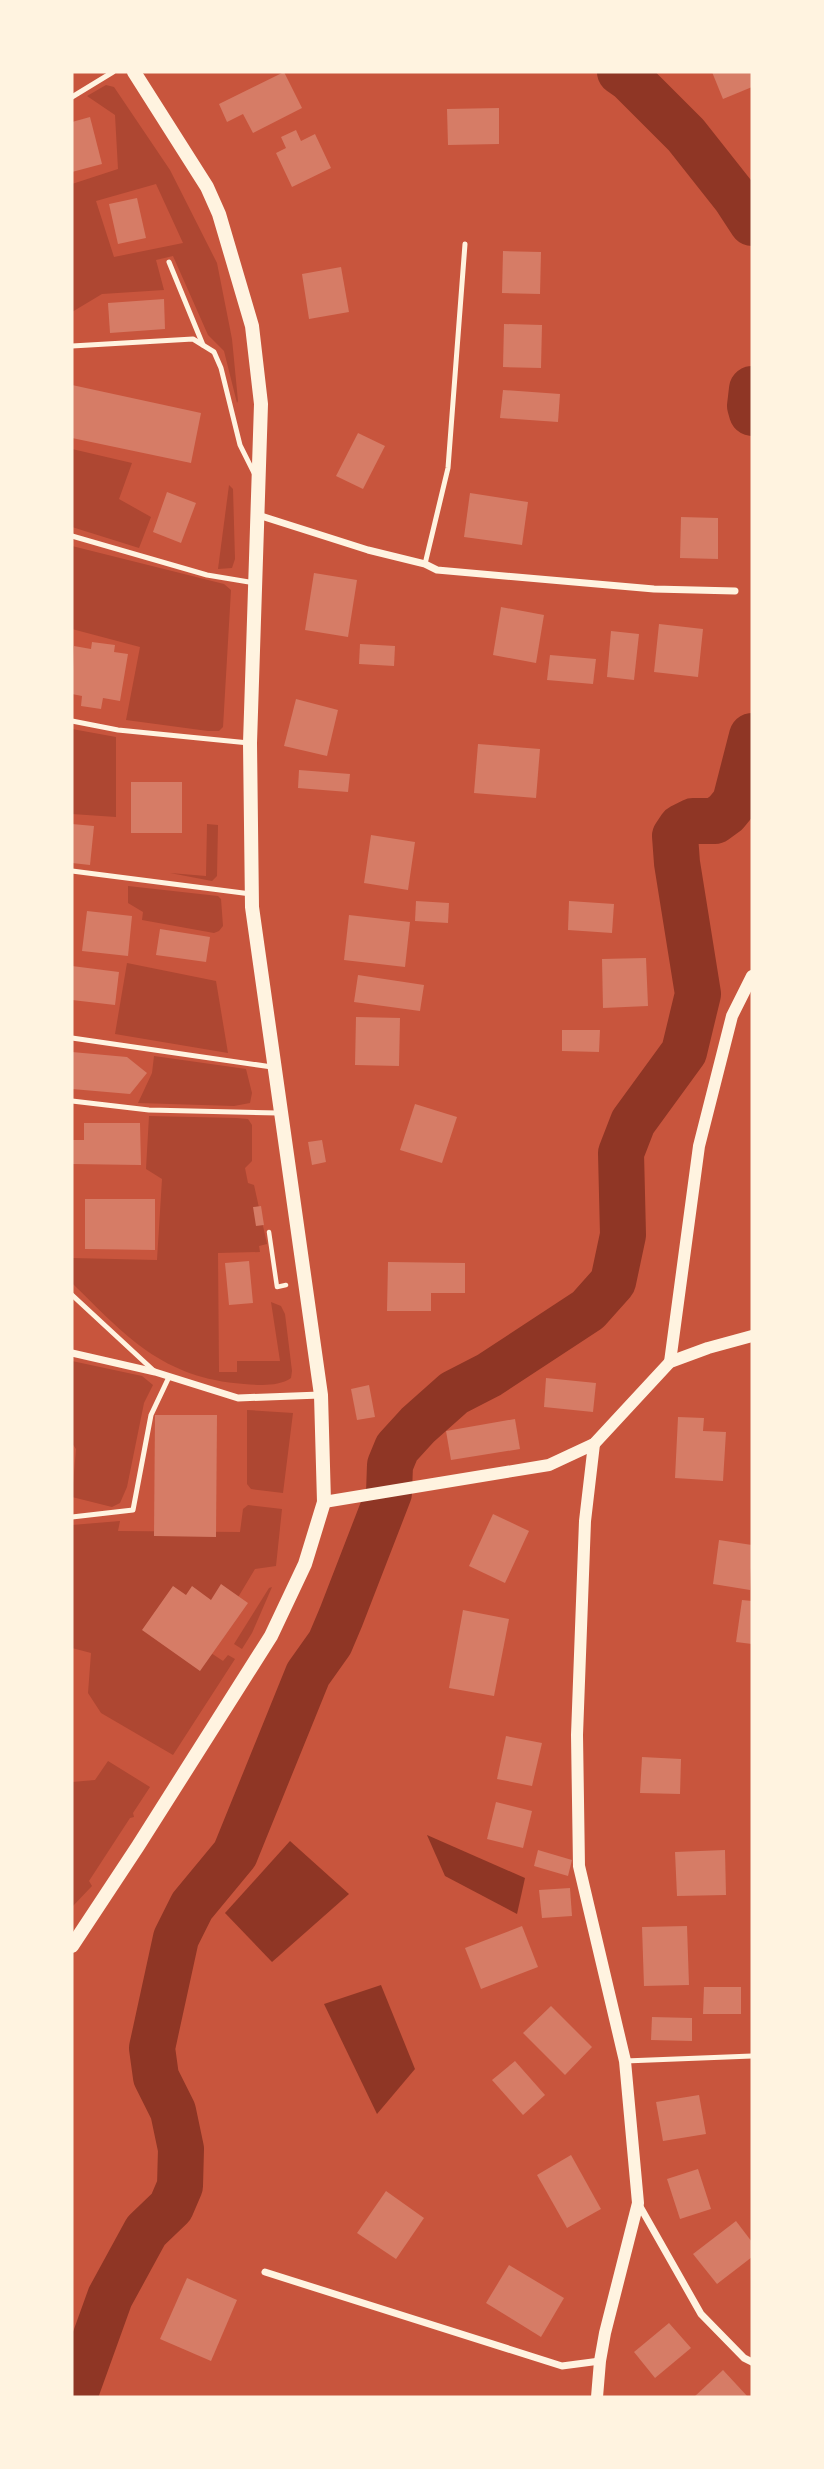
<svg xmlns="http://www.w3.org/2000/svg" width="824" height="2469" font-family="'PT Serif',serif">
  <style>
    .green { fill: #ae4732; fill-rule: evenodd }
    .water { fill: #8f3625 }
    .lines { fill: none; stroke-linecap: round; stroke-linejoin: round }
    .river { stroke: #8f3625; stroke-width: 46 }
    .building { fill: #d67c66 }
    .path { stroke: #fff3e0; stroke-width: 4.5 }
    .service { stroke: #fff3e0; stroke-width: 5 }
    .minor { stroke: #fff3e0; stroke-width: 7 }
    .tertiary { stroke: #fff3e0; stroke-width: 12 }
    .secondary { stroke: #fff3e0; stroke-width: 14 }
  </style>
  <rect width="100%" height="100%" fill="#c8553d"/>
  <g class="green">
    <path d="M106,85L114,87L170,170L217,263L232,339L238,401L237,403L224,351L208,335L173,256L156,260L164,290L102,294L72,312V184L118,169L115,115L87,96ZM156,184L183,243L114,257L96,201Z"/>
    <polygon points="72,449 132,463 119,499 151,517 139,548 72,527"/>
    <polygon points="229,485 233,489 235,559 232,568 218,569"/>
    <polygon points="72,546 224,584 231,590 223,727 219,731 208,731 126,720 140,647 72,629"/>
    <polygon points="72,729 116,737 116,817 72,814"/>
    <polygon points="207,824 218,825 217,876 212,881 170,873 206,876"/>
    <polygon points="128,886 218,896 221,899 223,926 219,931 214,933 142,920 143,912 128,903"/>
    <polygon points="127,963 216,981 228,1053 115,1034"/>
    <polygon points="154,1056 246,1069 252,1093 250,1103 234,1106 138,1103 152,1073"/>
    <path d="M149,1116L236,1118L248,1119L252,1125V1161L245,1168L248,1183L254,1185L267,1244L259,1246L260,1252L218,1253L219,1372H237V1361H280L271,1302L281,1306L285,1314L292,1371L291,1378C278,1387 259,1385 244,1384C162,1378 126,1336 72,1283V1258L157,1260L162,1179L146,1169Z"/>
    <polygon points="72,1361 142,1376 153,1385 144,1403 127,1487 120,1503 112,1507 72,1497 76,1449 72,1443"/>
    <polygon points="247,1410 293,1413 283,1493 251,1489 247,1484"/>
    <polygon points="248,1505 282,1509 276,1566 255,1569 234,1604 178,1631 223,1661 228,1655 235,1659 173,1755 101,1713 88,1693 91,1653 72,1648 72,1525 120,1521 118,1531 240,1532 243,1509"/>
    <polygon points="272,1587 252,1633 242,1649 234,1644 269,1588"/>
    <polygon points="108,1761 150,1787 133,1813 134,1817 130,1818 89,1881 92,1886 72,1907 72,1782 95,1780"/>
  </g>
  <g class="water">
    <polygon points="427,1835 525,1878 517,1914 445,1876"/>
    <polygon points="290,1841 349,1894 272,1962 225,1913"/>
    <polygon points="381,1985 415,2069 377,2114 324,2004"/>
  </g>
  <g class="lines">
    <g class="river">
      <polyline points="620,72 630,79 686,135 735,197 752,223"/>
      <polyline points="752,389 750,406 752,413"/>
      <polyline points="74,2397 110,2297 146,2231 171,2207 180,2186 181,2149 173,2111 156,2077 152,2048 176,1938 192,1906 235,1854 308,1674 330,1643 341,1617 389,1493 390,1465 397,1448 418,1425 454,1393 489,1375 588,1310 613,1282 623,1235 621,1153 633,1122 684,1052 698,994 677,863 675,836 681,827 693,821 715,821 726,813 735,802 752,736"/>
    </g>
  </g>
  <g class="building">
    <polygon points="284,72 302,108 253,133 243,114 227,122 219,104"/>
    <polygon points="712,72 752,72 752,87 723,99"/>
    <polygon points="499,108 499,144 448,145 447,109"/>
    <polygon points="90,117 102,164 72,172 72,122"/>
    <polygon points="296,130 301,141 315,134 331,168 292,187 276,153 286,148 281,137"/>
    <polygon points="137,198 146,238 118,244 109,204"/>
    <polygon points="503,251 541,252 540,294 502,293"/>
    <polygon points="341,267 349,312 309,319 302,274"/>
    <polygon points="164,299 165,329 110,333 108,303"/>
    <polygon points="504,324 542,325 541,368 503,367"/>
    <polygon points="72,385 201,413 191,463 72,438"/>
    <polygon points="503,390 560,394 558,422 500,418"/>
    <polygon points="358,433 385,446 363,489 336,476"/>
    <polygon points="167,492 196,503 181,543 153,532"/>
    <polygon points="470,493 528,502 522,545 464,537"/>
    <polygon points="681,517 718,518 718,559 680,558"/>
    <polygon points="314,573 357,580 348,637 305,630"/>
    <polygon points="501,607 544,615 536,663 493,655"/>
    <polygon points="659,624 703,629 698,677 654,672"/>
    <polygon points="611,631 639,634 634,680 607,677"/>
    <polygon points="92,642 115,645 114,652 128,654 120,701 103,698 101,709 81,706 82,696 72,694 74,646 91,649"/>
    <polygon points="360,644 395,646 394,666 359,664"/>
    <polygon points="550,655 596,659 593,684 547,680"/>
    <polygon points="296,699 338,710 327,756 284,746"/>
    <polygon points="478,744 540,749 536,798 474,793"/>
    <polygon points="299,770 350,774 348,792 298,788"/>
    <rect x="131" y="782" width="51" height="51"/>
    <polygon points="72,824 94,826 90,865 72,863"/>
    <polygon points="371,835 415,842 408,890 364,883"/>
    <polygon points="416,901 449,903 448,923 415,921"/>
    <polygon points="569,901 614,904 612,933 568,930"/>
    <polygon points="87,911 132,916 128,956 82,951"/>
    <polygon points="349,915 410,922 405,967 344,960"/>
    <polygon points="160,929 210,937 206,962 156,955"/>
    <polygon points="646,958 648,1006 603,1008 602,959"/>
    <polygon points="72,966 119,972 115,1005 72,1000"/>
    <polygon points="358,975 424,985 420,1011 354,1002"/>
    <polygon points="356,1017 400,1018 399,1066 355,1065"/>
    <polygon points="562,1030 600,1030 599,1052 562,1051"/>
    <polygon points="72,1052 127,1057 147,1073 130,1094 72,1089"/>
    <polygon points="415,1104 457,1117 442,1163 400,1150"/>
    <polygon points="84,1123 140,1123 141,1165 72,1164 72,1140 84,1140"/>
    <polygon points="322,1140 326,1162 312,1165 308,1142"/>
    <polygon points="85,1199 155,1199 155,1250 85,1249"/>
    <polygon points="261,1206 264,1225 256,1226 253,1207"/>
    <polygon points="249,1261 253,1303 229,1305 225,1263"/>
    <polygon points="388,1262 465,1263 465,1293 431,1293 431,1311 387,1311"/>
    <polygon points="546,1378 596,1383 593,1412 544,1407"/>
    <polygon points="369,1385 375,1417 357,1420 351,1389"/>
    <polygon points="155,1415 217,1415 216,1537 154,1536"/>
    <polygon points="678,1417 704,1418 703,1431 726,1432 723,1481 675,1478"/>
    <polygon points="515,1419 520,1449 451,1460 446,1431"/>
    <polygon points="493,1514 529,1531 505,1583 469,1566"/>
    <polygon points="719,1540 752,1545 750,1590 713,1584"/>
    <polygon points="221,1584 248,1603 200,1671 142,1630 173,1586 186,1595 192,1586 211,1600"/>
    <polygon points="742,1600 752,1601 752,1644 736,1642"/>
    <polygon points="463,1610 509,1619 494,1696 449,1688"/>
    <polygon points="506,1736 542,1743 532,1786 497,1779"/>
    <polygon points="642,1757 681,1759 680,1794 640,1793"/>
    <polygon points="496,1802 532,1811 523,1848 487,1839"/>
    <polygon points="538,1850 572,1860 568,1876 534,1866"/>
    <polygon points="725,1850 726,1895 677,1896 675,1852"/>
    <polygon points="570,1888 572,1916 542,1918 539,1890"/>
    <polygon points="522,1926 538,1967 481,1989 465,1948"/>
    <polygon points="687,1926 689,1985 644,1986 642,1927"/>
    <polygon points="704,1987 741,1987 741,2014 703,2014"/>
    <polygon points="551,2006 592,2047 565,2075 523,2033"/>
    <polygon points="652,2017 692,2018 692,2041 651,2040"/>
    <polygon points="515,2061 545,2095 523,2115 492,2080"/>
    <polygon points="699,2095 706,2134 663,2141 656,2102"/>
    <polygon points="571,2155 601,2209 567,2228 537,2175"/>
    <polygon points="698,2169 711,2209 680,2219 667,2179"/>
    <polygon points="386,2191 424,2218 396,2259 357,2233"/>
    <polygon points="736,2221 752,2242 752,2257 717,2284 693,2254"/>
    <polygon points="509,2265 564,2298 541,2337 486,2303"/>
    <polygon points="187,2278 237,2300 211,2361 160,2339"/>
    <polygon points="669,2323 691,2348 655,2378 634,2352"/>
    <polygon points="723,2370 748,2397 694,2397"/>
  </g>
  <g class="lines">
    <polyline class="path" points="269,1232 277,1287 286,1285"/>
    <g class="service">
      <polyline points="72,97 113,72"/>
      <polyline points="169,262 203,345"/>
      <polyline points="72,346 193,339 214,352 221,368 240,445 255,475"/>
      <polyline points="72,536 207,575 255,583"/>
      <polyline points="425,564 448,468 465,244"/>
      <polyline points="72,721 118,730 249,743"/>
      <polyline points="72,871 251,894"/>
      <polyline points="72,1038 272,1067"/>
      <polyline points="72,1101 149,1110 278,1113"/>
      <polyline points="72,1295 153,1370"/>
      <polyline points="72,1517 133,1510 151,1415 169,1377"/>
      <polyline points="625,2061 752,2056"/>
    </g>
    <g class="minor">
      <polyline points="258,515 368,550 425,564 437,570 654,589 735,591"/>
      <polyline points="72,1353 155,1372 238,1398 320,1395"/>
      <polyline points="638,2203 701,2314 744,2358 752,2362"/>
      <polyline points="265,2272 562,2366 600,2361"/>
    </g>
    <g class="tertiary">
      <polyline points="670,1362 699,1146 732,1016 752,976"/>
      <polyline points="594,1444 585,1521 577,1735 579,1866 625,2061 638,2203 605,2333 600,2361 597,2397"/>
      <polyline points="324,1502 549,1465 594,1444 670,1362 708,1348 752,1336"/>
    </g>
    <polyline class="secondary" points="72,1946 138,1846 271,1636 305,1564 324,1502 321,1395 252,907 250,743 261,404 252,326 219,214 207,187 134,72"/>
  </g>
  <rect width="824" height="2469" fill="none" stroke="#fff3e0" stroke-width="147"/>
</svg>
